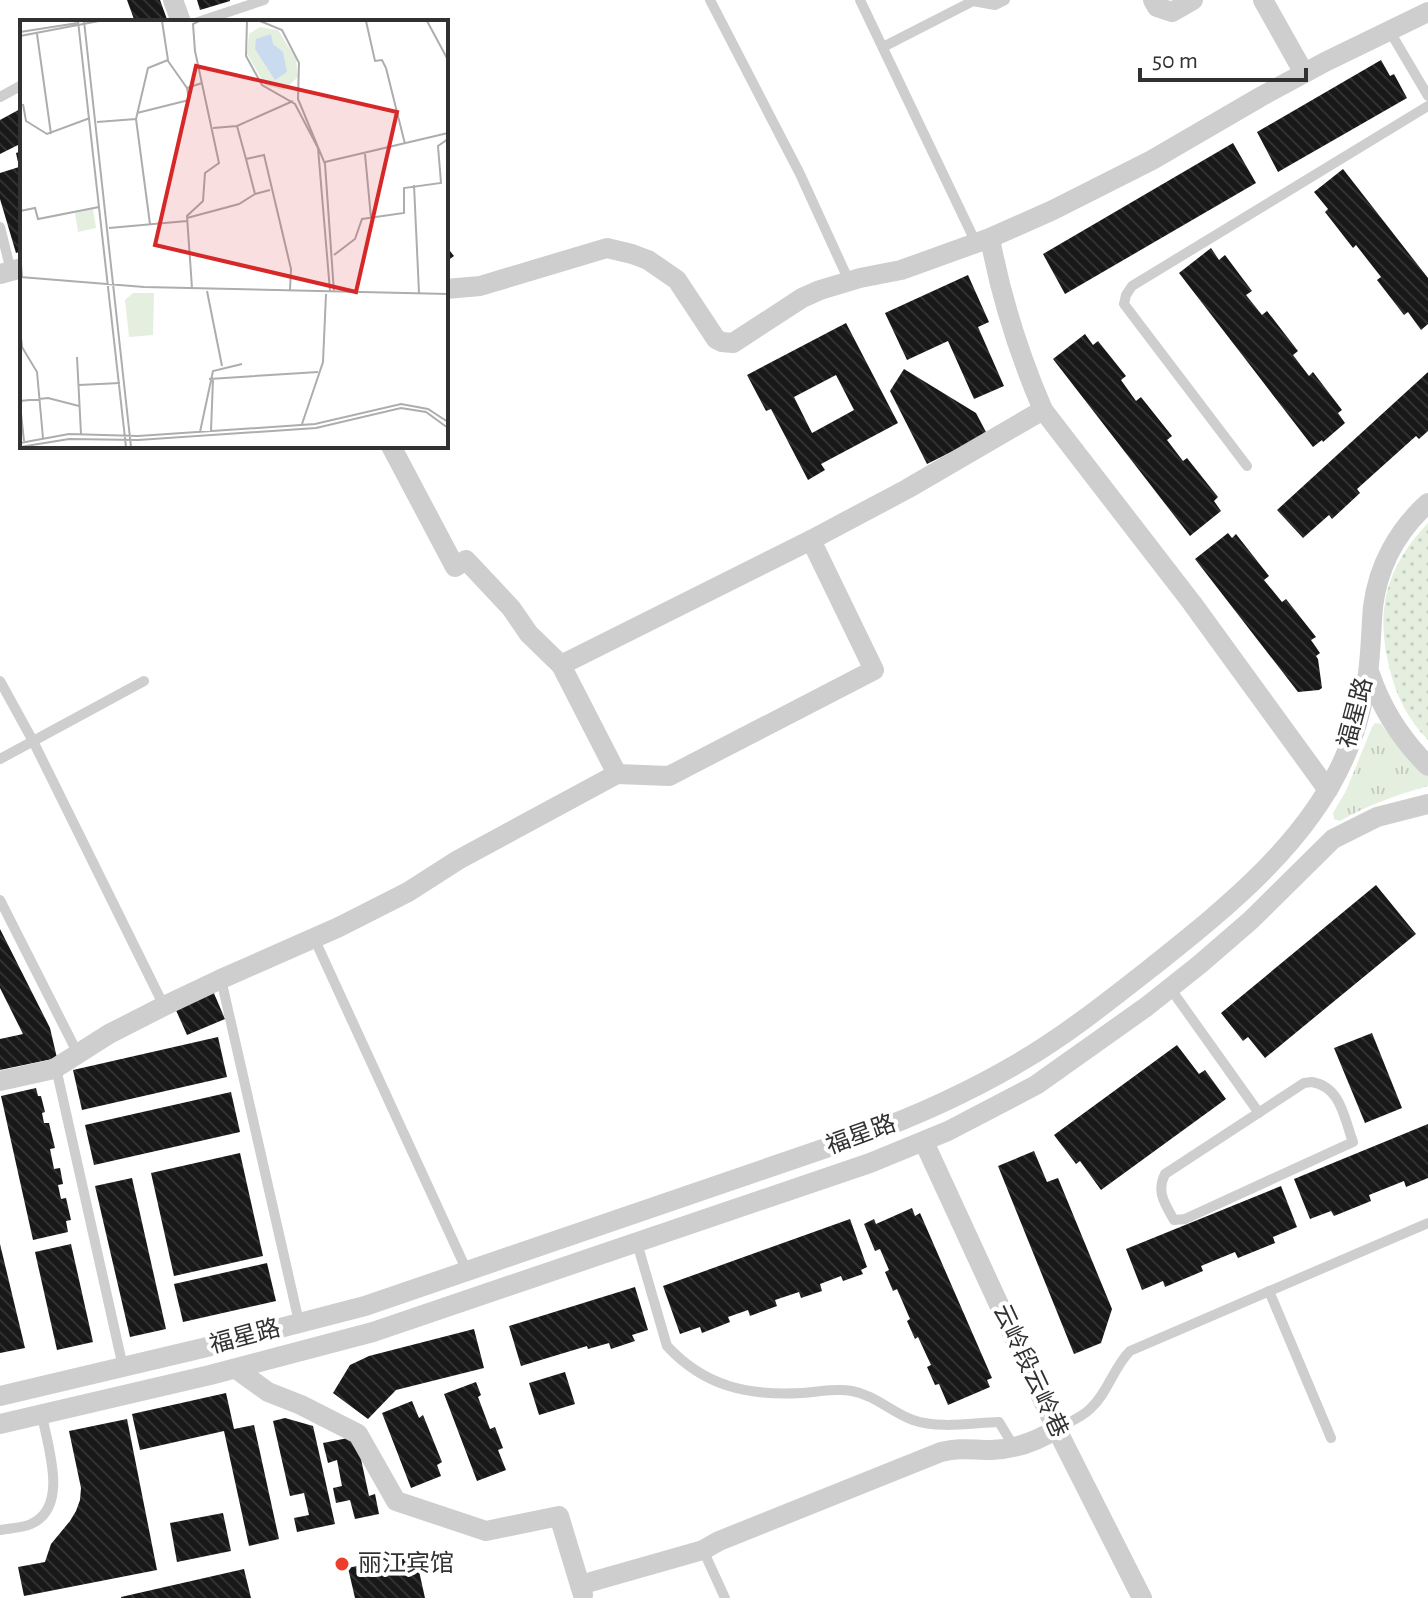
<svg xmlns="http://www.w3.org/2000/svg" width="1428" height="1598" font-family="'Alegreya Sans','Noto Sans SC',sans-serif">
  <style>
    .grass { fill: url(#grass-tufts) }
    .park { fill: url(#park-dots) }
    .building { fill: url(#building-back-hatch); fill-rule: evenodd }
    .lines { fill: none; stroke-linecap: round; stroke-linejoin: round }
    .service { stroke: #cecece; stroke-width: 10 }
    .minor { stroke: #cecece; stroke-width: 20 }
    .poi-dot { fill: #ef3d2c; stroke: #fff; stroke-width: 3 }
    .labels { text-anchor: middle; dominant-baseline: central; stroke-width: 8; stroke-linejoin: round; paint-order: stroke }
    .street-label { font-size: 24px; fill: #313131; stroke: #fff }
    .poi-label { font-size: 24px; fill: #313131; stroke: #fff; text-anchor: start }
    .inset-road { fill: none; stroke: #adadad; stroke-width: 2 }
    .view { fill: #d62828; fill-opacity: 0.15; stroke: #d62828; stroke-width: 4 }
    .inset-edge { fill: none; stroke: #313131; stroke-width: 4 }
  </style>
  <defs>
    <pattern id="grass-tufts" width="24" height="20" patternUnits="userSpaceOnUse" patternTransform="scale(2)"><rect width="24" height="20" fill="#e5efdf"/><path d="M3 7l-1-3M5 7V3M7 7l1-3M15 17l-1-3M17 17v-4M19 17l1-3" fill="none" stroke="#c5cdc0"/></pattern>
    <pattern id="park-dots" width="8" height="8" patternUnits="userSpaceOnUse" patternTransform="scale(2)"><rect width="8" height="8" fill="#e5efdf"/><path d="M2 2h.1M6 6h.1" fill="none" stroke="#c5cdc0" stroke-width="1.8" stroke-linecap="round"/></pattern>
    <pattern id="building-back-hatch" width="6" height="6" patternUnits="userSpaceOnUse" patternTransform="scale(2)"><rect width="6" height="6" fill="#181818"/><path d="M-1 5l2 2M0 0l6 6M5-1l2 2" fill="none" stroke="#313131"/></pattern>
  </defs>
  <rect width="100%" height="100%" fill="#fff"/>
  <path class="grass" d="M1375,723L1381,724L1401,749L1428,776V786C1396,795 1368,805 1340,821L1334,819L1333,813L1346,791L1372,727Z"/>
  <path class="park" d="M1428,523V740C1409,721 1396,696 1390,670C1375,611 1385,568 1428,523Z"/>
  <g class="building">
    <polygon points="127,0 160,0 168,22 135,22"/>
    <polygon points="197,0 230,0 230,1 200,10"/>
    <polygon points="1381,60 1390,76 1394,74 1407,98 1278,172 1257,132"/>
    <polygon points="22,108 22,143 0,154 0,120"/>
    <polygon points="1233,143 1256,183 1065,294 1043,254"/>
    <polygon points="22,151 22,251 16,253 0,199 0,173 19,167 16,153"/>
    <polygon points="1343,169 1428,278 1428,324 1421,330 1408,312 1404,315 1377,280 1381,277 1356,245 1353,248 1325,212 1328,209 1314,192"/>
    <polygon points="446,246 454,256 446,262"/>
    <polygon points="1211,248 1219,260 1225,255 1252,291 1246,295 1262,315 1267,311 1298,351 1293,355 1309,376 1313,372 1342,410 1338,413 1345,423 1323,442 1322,440 1313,447 1179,273"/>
    <polygon points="968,275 989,322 978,327 1004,386 974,399 948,341 907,360 885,313"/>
    <path d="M846,323L898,423L821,464L825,470L808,480L771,409L766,411L747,375ZM836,375L854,410L812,433L794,397Z"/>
    <polygon points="1085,334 1093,345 1098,341 1126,376 1121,380 1136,401 1141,397 1172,436 1167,440 1183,461 1187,458 1218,497 1214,501 1221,511 1190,536 1053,359"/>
    <polygon points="904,369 976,413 987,434 927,464 890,391"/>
    <polygon points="1428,372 1428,431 1419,439 1416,436 1357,489 1360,493 1332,519 1329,515 1303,538 1277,510"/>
    <polygon points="1228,533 1232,538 1236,534 1269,576 1264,580 1282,602 1286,599 1316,637 1311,640 1320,653 1316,656 1318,659 1322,688 1319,690 1298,692 1195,559"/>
    <polygon points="1376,885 1416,934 1265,1058 1248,1037 1243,1041 1221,1013"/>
    <polygon points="0,929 50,1028 57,1058 0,1070 0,1039 23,1034 0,988"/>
    <polygon points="213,991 225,1019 187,1035 175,1008"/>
    <polygon points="1372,1033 1402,1108 1365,1123 1334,1048"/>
    <polygon points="218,1037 227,1077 82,1110 73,1070"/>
    <polygon points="1177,1045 1199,1074 1205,1070 1226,1099 1101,1190 1080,1161 1076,1164 1054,1135"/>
    <polygon points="36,1088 38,1096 41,1096 45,1112 42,1113 44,1123 49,1123 55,1148 50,1149 54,1169 60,1168 63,1184 58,1185 61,1199 66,1198 71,1220 66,1221 68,1232 33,1240 1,1096"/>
    <polygon points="231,1092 240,1132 94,1165 85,1125"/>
    <polygon points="1428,1124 1428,1178 1406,1187 1404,1181 1369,1195 1371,1201 1334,1216 1331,1211 1310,1219 1294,1179"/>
    <polygon points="1034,1151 1047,1182 1058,1178 1112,1309 1101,1343 1074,1354 998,1166"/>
    <polygon points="240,1153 263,1256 174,1276 151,1173"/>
    <polygon points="132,1178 166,1329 130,1337 95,1186"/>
    <polygon points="1281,1186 1297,1227 1273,1237 1275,1243 1238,1258 1235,1252 1201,1266 1203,1271 1165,1287 1163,1281 1142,1290 1126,1249"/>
    <polygon points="912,1208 915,1216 920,1213 992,1378 987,1380 990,1387 948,1405 939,1384 935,1385 927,1367 931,1365 918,1337 915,1339 907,1321 910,1319 897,1289 893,1291 885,1272 889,1270 880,1249 875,1251 864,1224 874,1219 876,1224"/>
    <polygon points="850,1219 867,1267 861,1270 863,1274 843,1281 841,1276 820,1284 822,1291 801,1298 799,1292 775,1300 777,1306 750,1316 748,1310 728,1317 730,1322 702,1333 700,1327 680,1334 663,1286"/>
    <polygon points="0,1244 25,1348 0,1353"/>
    <polygon points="71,1244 93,1342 57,1350 35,1252"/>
    <polygon points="267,1263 276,1301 183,1322 174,1284"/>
    <polygon points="635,1287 648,1330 632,1335 635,1341 611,1349 609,1343 588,1349 587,1346 521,1366 509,1326"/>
    <polygon points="474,1329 484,1368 396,1390 368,1419 333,1393 350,1365 369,1356"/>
    <polygon points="565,1372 575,1404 539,1415 529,1383"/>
    <polygon points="476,1382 481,1395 478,1397 490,1429 495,1427 503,1448 498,1450 506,1470 477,1481 444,1394"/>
    <polygon points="226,1393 234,1429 254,1425 279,1539 249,1546 224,1431 140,1450 132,1414"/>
    <polygon points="412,1401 419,1418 423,1415 442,1462 437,1465 441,1476 411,1488 382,1413"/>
    <polygon points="285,1418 313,1426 335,1524 297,1532 294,1518 309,1515 304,1493 290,1496 273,1421"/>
    <polygon points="127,1419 157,1570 24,1596 18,1567 45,1562 51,1544 70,1521 76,1511 80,1500 81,1488 69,1431"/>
    <polygon points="348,1438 359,1450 369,1496 375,1494 379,1514 355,1519 350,1500 336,1503 333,1488 342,1486 337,1460 328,1463 323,1443"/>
    <polygon points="223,1513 231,1551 177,1562 170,1523"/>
    <polygon points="415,1553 425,1598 355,1598 348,1568"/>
    <polygon points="244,1569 251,1598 121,1598 121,1597"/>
  </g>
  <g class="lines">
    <g class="service">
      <polyline points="710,0 800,174 849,281"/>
      <polyline points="860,0 976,243"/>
      <polyline points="198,22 264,0"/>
      <polyline points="1389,30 1428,96"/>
      <polyline points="883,47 973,1 995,5 1005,0"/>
      <polyline points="0,97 22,85"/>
      <polyline points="0,227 11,271"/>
      <polyline points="1247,466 1124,304 1126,295 1132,286 1428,106"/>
      <polyline points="0,681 33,741 164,1006"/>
      <polyline points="0,759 144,681"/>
      <polyline points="0,900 78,1054"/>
      <polyline points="314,938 467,1271"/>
      <polyline points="221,979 299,1322"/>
      <polyline points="1170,988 1259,1113"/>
      <polyline points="56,1068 123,1367"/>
      <path d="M1312,1082C1341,1087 1344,1118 1353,1142L1185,1219L1174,1220C1165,1204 1156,1192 1165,1174L1304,1083Z"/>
      <path d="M637,1243L667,1346C705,1387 749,1396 802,1393C819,1392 835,1388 852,1391C875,1395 891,1412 913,1420C939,1429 971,1423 999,1422L1014,1447"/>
      <polyline points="1269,1291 1331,1438"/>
      <path d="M1056,1429C1067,1423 1081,1418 1090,1409C1108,1393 1113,1368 1130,1351L1428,1223"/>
      <path d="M0,1530C10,1528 22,1528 31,1524C70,1507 47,1445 42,1415"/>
      <polyline points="703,1550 725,1598"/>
    </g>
    <g class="minor">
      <polyline points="173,0 181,22"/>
      <polyline points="1153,0 1157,7 1172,12 1193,0"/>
      <polyline points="1263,0 1304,73"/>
      <path d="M990,238C1001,298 1019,354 1043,410L1192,603L1328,790"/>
      <polyline points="0,274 22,268"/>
      <polyline points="446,289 480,286 607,248 632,254 648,260 677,280 716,339 722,342 733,343 802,298 820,290 860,278 901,270 990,238 1053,210 1152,160 1262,96 1325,62 1428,12"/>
      <polyline points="391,446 455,567 466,560 511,608 529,634 561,665"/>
      <path d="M1370,674C1382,710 1401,739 1428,766"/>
      <polyline points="617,774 561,665 811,540"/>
      <polyline points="0,1081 54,1069 109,1034 164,1006 221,979 339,927 408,892 458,860 617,774 669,776 874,670 811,540 907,489 1043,410"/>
      <polyline points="924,1142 1054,1424 1142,1598"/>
      <polyline points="236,1369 268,1392 301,1405 358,1434 396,1501 486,1531 559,1516 583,1595"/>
      <path d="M0,1396L203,1348L365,1306L861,1136C916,1116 969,1092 1020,1062C1066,1035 1110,1000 1152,967C1226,908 1312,840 1348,749C1358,725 1364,699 1368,673C1371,651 1371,629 1373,607C1378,566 1398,530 1428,503"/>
      <polyline points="0,1424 210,1375 373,1332 870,1163 948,1131 1036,1085 1146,1007 1199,965 1251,920 1333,839 1377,817 1428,804"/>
      <path d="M580,1585L703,1550L719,1541L941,1452C961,1447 972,1450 991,1450C1016,1449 1036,1442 1056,1429"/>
    </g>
  </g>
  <circle class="poi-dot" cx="342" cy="1564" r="8"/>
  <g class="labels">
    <g class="street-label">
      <text transform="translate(1356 713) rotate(-75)">福星路</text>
      <text transform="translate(861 1135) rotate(-20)">福星路</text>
      <text transform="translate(245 1337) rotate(-15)">福星路</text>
      <text transform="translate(1030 1371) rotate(65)">云岭段云岭巷</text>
    </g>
    <g class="poi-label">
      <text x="358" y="1564">丽江宾馆</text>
    </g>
  </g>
  <g transform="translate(20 20)">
    <rect width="428" height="428" fill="#fff"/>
    <path d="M240,7L258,10L276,39L278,57L264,70L245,65L227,34L229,14ZM73,189L76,208L58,212L55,193ZM113,273H134L133,315L109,317L105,280Z" fill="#e5efdf"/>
    <path d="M251,14L253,24L263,32L267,52L255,60L235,29L236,19Z" fill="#cbdbef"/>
    <path class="inset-road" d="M58,1L106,427M64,1L111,427M227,1L226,36L242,65L275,84L298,128L310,271M240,1L262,10L279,43L278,79L305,144L314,272M346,1L355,41L362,40L366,48L385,124M407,1L428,40M0,12L58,3M17,14L31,114M0,16L79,1M148,41L167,68M3,84L6,101L27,114L70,98M117,93L169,80L167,68L182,63M77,102L116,99M217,106L226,139L244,135L271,249L270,270M193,108L217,106L273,81M345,134L351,198M226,139L235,174L250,170M305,142L428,113M394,165L399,273M0,191L15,188L18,199L79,187M167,198L219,184L235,174M130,204L116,99L128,48L148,40L142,1M89,208L167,201M0,231L2,257M314,235L335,219L342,199L384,193V168L421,163L418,126L428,119M0,257L124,267L428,274M172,268L167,196L183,181L185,153L199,143L175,31L173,4L179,1M187,271L202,346M0,309L2,327L17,352L23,418M57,337L61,414M189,359L298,352M59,365L100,363M0,381L28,378L59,386M0,384L4,421M282,404L303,342L306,274M191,411L193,359M180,412L193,351L222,344M0,423L49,414L118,416L295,404L381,384L408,389L428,402M0,427L49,419L118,420L296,408L381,388L406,392L428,408"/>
    <path class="view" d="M176,46L377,92L336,272L135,225Z"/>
    <rect width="428" height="428" class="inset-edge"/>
  </g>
  <path d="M1140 68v12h166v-12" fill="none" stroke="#313131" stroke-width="4"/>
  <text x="1152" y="68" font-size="24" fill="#313131" stroke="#ffffff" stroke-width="6" paint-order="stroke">50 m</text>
</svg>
